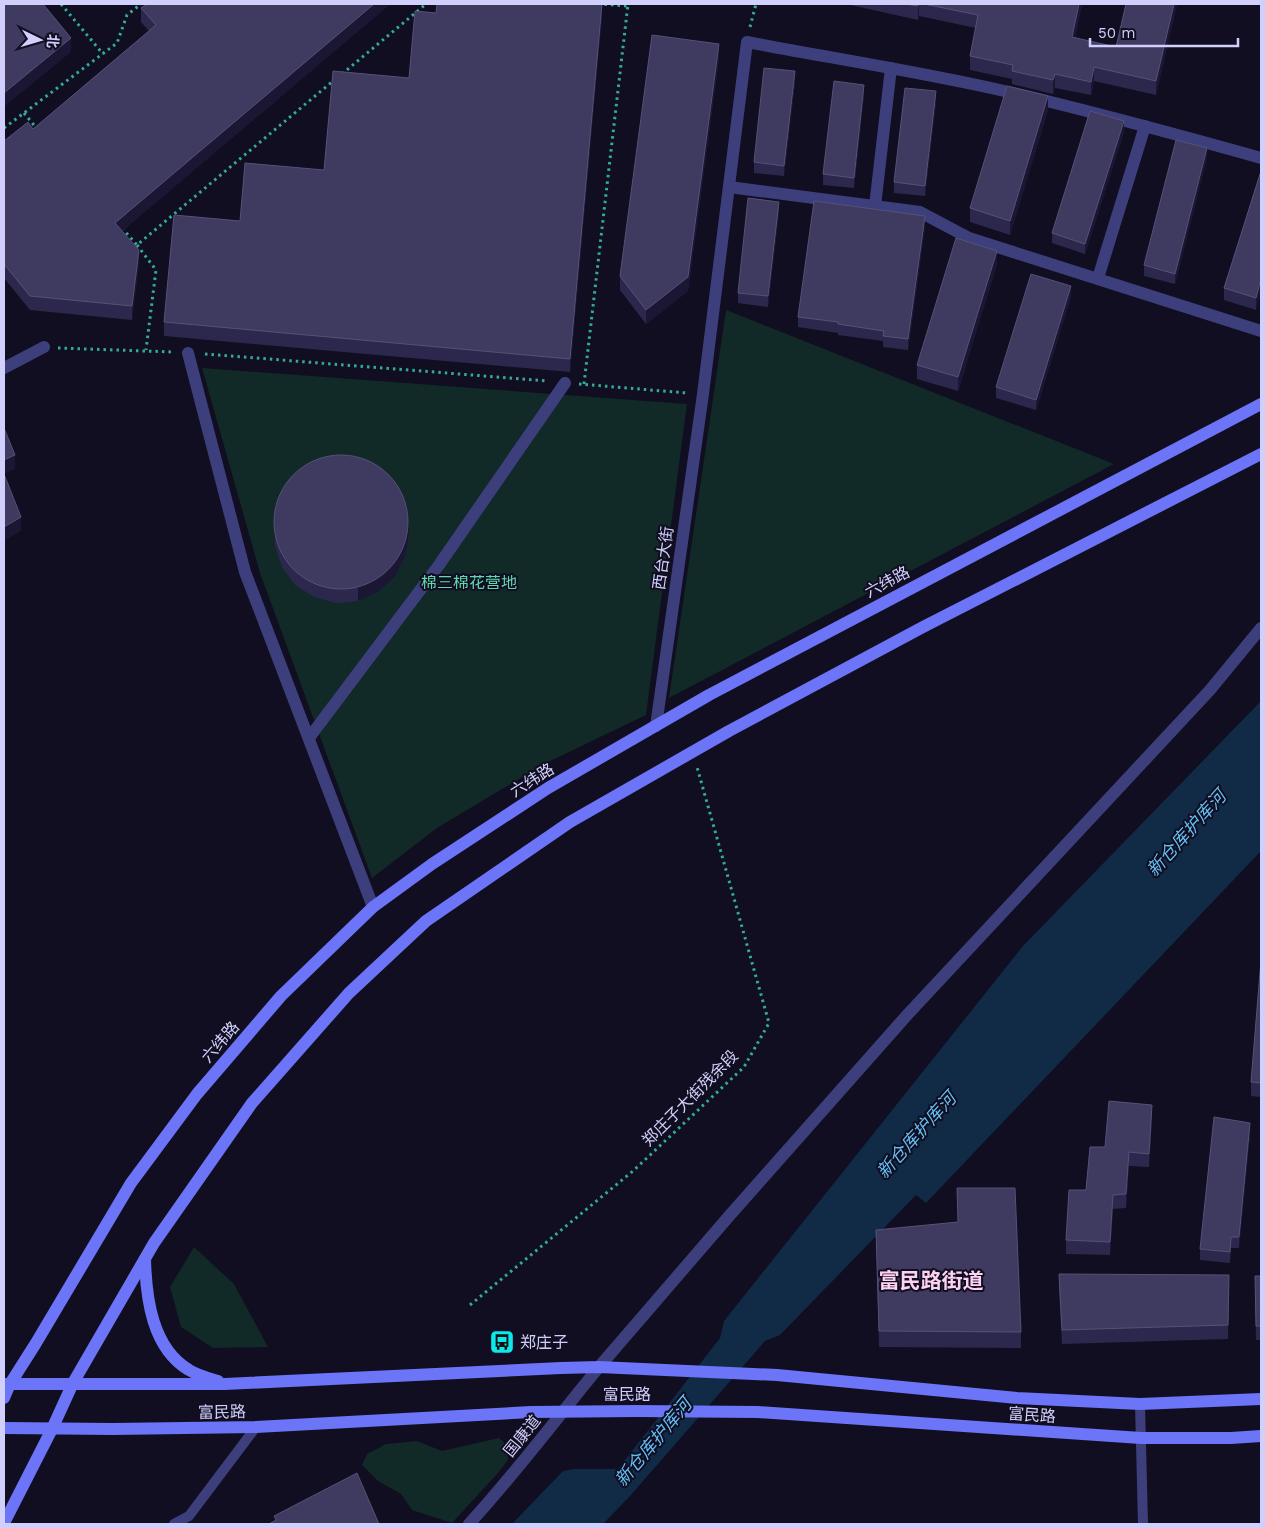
<svg xmlns="http://www.w3.org/2000/svg" width="1265" height="1528" font-family="'Work Sans','Noto Sans SC',sans-serif">
  <style>
    .green { fill: #112927 }
    .water { fill: #112a46 }
    .lines { fill: none; stroke-linecap: round; stroke-linejoin: round }
    .path { stroke: #34ab9a; stroke-width: 3; stroke-dasharray: 2.5 4; stroke-linecap: butt }
    .service { stroke: #3c3f7c; stroke-width: 10 }
    .minor { stroke: #3c3f7c; stroke-width: 12 }
    .tertiary { stroke: #3c3f7c; stroke-width: 12 }
    .secondary { stroke: #6c74f7; stroke-width: 12 }
    .wall { fill: #2c284d }
    .shaded-wall { fill: #1a1633 }
    .building { fill: #3e3a60; stroke: #555178 }
    .labels { text-anchor: middle; dominant-baseline: central; stroke-width: 4; stroke-linejoin: round; paint-order: stroke }
    .street-label { font-size: 16px; fill: #d1d0fc; stroke: #100e20 }
    .park-label { font-size: 16px; fill: #60d8b0; stroke: #100e20 }
    .poi-label { font-size: 16px; fill: #d1d0fc; stroke: #100e20; text-anchor: start }
    .water-label { font-size: 18px; font-style: italic; fill: #64bff6; stroke: #100e20 }
    .district-label { font-size: 21px; font-weight: bold; fill: #fdd1f0; stroke: #100e20 }
  </style>
  <rect width="100%" height="100%" fill="#100e20"/>
  <g class="green">
    <polygon points="726,310 1114,464 669,698"/>
    <polygon points="202,368 687,404 646,715 542,765 437,828 372,878 260,573"/>
    <polygon points="194,1247 234,1284 268,1347 213,1348 181,1327 170,1287"/>
    <polygon points="499,1438 507,1445 508,1460 498,1473 452,1523 412,1510 401,1494 378,1481 362,1465 367,1454 386,1444 417,1441 442,1451"/>
  </g>
  <polygon class="water" points="1261,701 1261,851 926,1203 916,1195 780,1335 765,1341 630,1496 603,1524 512,1524 563,1471 574,1469 618,1469 720,1338 724,1321 1023,946"/>
  <g class="lines">
    <g class="path">
      <polyline points="61,4 103,54"/>
      <polyline points="598,4 628,6"/>
      <polyline points="750,27 756,4"/>
      <polyline points="342,74 426,4"/>
      <polyline points="24,113 38,130"/>
      <polyline points="4,128 117,43 127,15 141,4"/>
      <polyline points="122,228 137,245 333,81"/>
      <polyline points="137,245 156,270 146,350"/>
      <polyline points="58,348 174,352"/>
      <polyline points="205,354 548,381"/>
      <polyline points="579,384 687,393"/>
      <polyline points="584,384 628,4"/>
      <polyline points="470,1305 633,1171 744,1067 769,1023 697,767"/>
    </g>
    <g class="service">
      <polyline points="1140,1404 1143,1524"/>
      <polyline points="174,1524 189,1516 256,1427"/>
    </g>
    <g class="minor">
      <polyline points="729,187 920,212 969,238 1261,331"/>
      <polyline points="875,206 891,68"/>
      <polyline points="1098,278 1145,126"/>
      <polyline points="188,353 245,572 373,907"/>
      <polyline points="4,368 44,347"/>
      <path d="M656,726L703,394L747,42C831,58 916,71 1000,90C1088,110 1175,134 1261,158"/>
      <polyline points="309,738 439,565 565,383"/>
      <polyline points="599,1367 730,1215 908,1014 1210,690 1261,628"/>
    </g>
    <path class="tertiary" d="M469,1524C515,1474 556,1419 599,1367"/>
    <g class="secondary">
      <path d="M145,1259C146,1298 152,1348 189,1370C197,1375 208,1378 218,1381"/>
      <polyline points="4,1384 225,1384 561,1368 599,1367 777,1375 1017,1398 1140,1404 1261,1399"/>
      <polyline points="4,1398 10,1384 36,1343 131,1183 197,1094 281,996 373,907 432,864 548,788 709,695 1261,404"/>
      <polyline points="4,1428 113,1429 256,1427 531,1412 636,1411 758,1412 1141,1438 1231,1438 1261,1436"/>
      <polyline points="4,1523 52,1429 73,1383 154,1243 252,1103 349,993 426,921 570,822 729,731 923,627 1261,454"/>
    </g>
  </g>
  <g class="wall">
    <polygon points="147,4 390,4 122,231 139,264 132,320 30,310 4,278 4,141 33,129 149,31 141,22 141,8"/>
    <polygon points="846,4 1082,4 1075,38 1116,47 1177,4 1156,95 1094,81 1091,95 1055,88 1053,94 1012,84 1012,79 970,70 970,56 976,28 919,16 918,20"/>
    <polygon points="602,15 570,372 164,336 164,322 240,221 324,170 409,78"/>
    <polygon points="719,58 688,291 646,324 620,290 620,276"/>
    <polygon points="795,82 784,176 754,173 754,162"/>
    <polygon points="864,95 854,188 823,185 823,174"/>
    <polygon points="936,102 925,196 894,193 894,182"/>
    <polygon points="1048,110 1010,235 970,222 970,208"/>
    <polygon points="1124,132 1085,254 1052,243 1052,233"/>
    <polygon points="1207,158 1175,284 1144,276 1144,265"/>
    <polygon points="1261,171 1256,310 1224,300 1224,288"/>
    <polygon points="779,212 768,307 738,303 738,293"/>
    <polygon points="925,227 908,350 883,347 883,341 838,335 838,333 798,327 798,317"/>
    <polygon points="997,264 958,391 917,379 917,365"/>
    <polygon points="1071,297 1036,410 996,398 996,387"/>
    <polygon points="275,509 409,535 405,557 395,577 378,592 358,601 336,603 314,597 295,585 282,567 275,546"/>
    <polygon points="1261,960 1261,1097 1251,1096 1251,1082"/>
    <polygon points="1152,1119 1149,1167 1129,1166 1126,1208 1113,1209 1110,1255 1066,1254 1066,1240 1086,1190 1105,1147"/>
    <polygon points="1250,1134 1239,1248 1231,1248 1230,1263 1200,1260 1200,1249"/>
    <polygon points="958,1222 1021,1332 1021,1348 879,1347 876,1230"/>
    <polygon points="1059,1274 1229,1289 1228,1339 1062,1344 1059,1288"/>
    <polygon points="1261,1276 1261,1340 1256,1340 1255,1290"/>
  </g>
  <g class="shaded-wall">
    <polygon points="374,4 390,4 115,237 115,223"/>
    <polygon points="602,4 602,15 570,372 570,359"/>
    <polygon points="919,4 919,16 918,20 918,6"/>
    <polygon points="1079,4 1082,4 1072,51 1072,37"/>
    <polygon points="1174,4 1177,4 1156,95 1156,81"/>
    <polygon points="71,38 71,52 4,107 4,93"/>
    <polygon points="719,44 719,58 688,291 646,324 646,310"/>
    <polygon points="1094,67 1094,81 1091,95 1091,82"/>
    <polygon points="795,71 795,82 784,176 784,166"/>
    <polygon points="1055,74 1055,88 1053,94 1053,80"/>
    <polygon points="864,85 864,95 854,188 854,178"/>
    <polygon points="936,91 936,102 925,196 925,186"/>
    <polygon points="1048,96 1048,110 1010,235 1010,221"/>
    <polygon points="1124,121 1124,132 1085,254 1085,244"/>
    <polygon points="1207,148 1207,158 1175,284 1175,274"/>
    <polygon points="779,202 779,212 768,307 768,296"/>
    <polygon points="925,216 925,227 908,350 908,339"/>
    <polygon points="139,250 139,264 132,320 132,306"/>
    <polygon points="997,251 997,264 958,391 958,377"/>
    <polygon points="1261,279 1261,292 1256,310 1256,298"/>
    <polygon points="1071,286 1071,297 1036,410 1036,400"/>
    <polygon points="15,455 15,469 4,474 4,460"/>
    <polygon points="21,517 21,531 4,541 4,527"/>
    <polygon points="409,521 409,535 405,557 395,577 378,592 358,601 358,587"/>
    <polygon points="1152,1105 1152,1119 1149,1167 1149,1154"/>
    <polygon points="1250,1123 1250,1134 1239,1248 1239,1237"/>
    <polygon points="1129,1152 1129,1166 1126,1208 1126,1194"/>
    <polygon points="1113,1195 1113,1209 1110,1255 1110,1242"/>
  </g>
  <g class="building">
    <polygon points="4,4 43,4 71,38 4,93"/>
    <polygon points="147,4 374,4 115,223 139,250 132,306 30,296 4,264 4,141 28,122 33,129 156,25 141,8"/>
    <polygon points="437,4 602,4 570,359 164,322 174,215 240,221 245,163 324,170 333,71 409,78 415,11 436,13"/>
    <polygon points="906,4 918,4 918,6"/>
    <polygon points="924,4 1079,4 1072,37 1116,47 1126,4 1174,4 1156,81 1094,67 1091,82 1055,74 1053,80 1012,71 1013,65 970,56 978,15"/>
    <polygon points="652,35 719,44 688,277 646,310 620,276"/>
    <polygon points="764,68 795,71 784,166 754,162"/>
    <polygon points="834,81 864,85 854,178 823,174"/>
    <polygon points="1007,86 1048,96 1010,221 970,208"/>
    <polygon points="905,88 936,91 925,186 894,182"/>
    <polygon points="1090,111 1124,121 1085,244 1052,233"/>
    <polygon points="1176,140 1207,148 1175,274 1144,265"/>
    <polygon points="1261,171 1261,279 1256,298 1224,288"/>
    <polygon points="748,198 779,202 768,296 738,293"/>
    <polygon points="814,201 925,216 908,339 883,336 884,331 838,324 838,322 798,317"/>
    <polygon points="956,238 997,251 958,377 917,365"/>
    <polygon points="1031,274 1071,286 1036,400 996,387"/>
    <polygon points="4,428 15,455 4,460"/>
    <circle cx="341" cy="522" r="67"/>
    <polygon points="4,474 21,517 4,527"/>
    <polygon points="1261,960 1261,1083 1251,1082"/>
    <polygon points="1109,1101 1152,1105 1149,1154 1129,1152 1126,1194 1113,1195 1110,1242 1066,1240 1069,1190 1086,1190 1090,1147 1105,1147"/>
    <polygon points="1214,1117 1250,1123 1239,1237 1231,1237 1230,1252 1200,1249"/>
    <polygon points="957,1188 1015,1188 1021,1332 879,1331 876,1230 958,1222"/>
    <polygon points="1059,1274 1229,1275 1228,1325 1062,1330"/>
    <polygon points="1255,1276 1261,1276 1261,1326 1256,1326"/>
    <polygon points="357,1473 379,1524 269,1524 276,1520 274,1516"/>
  </g>
  <defs>
    <symbol id="bus-square" viewBox="-11 -11 22 22"><rect x="-9" y="-9" width="18" height="18" rx="4" fill="#0de8eb" stroke="#100e20"/><path d="M-5-6H5V4H4V6H2V4H-2V6H-4V4H-5ZM-3.5-4V0h7V-4ZM-3.5 1.2v1.5H-2V1.2ZM2 1.2v1.5H3.5V1.2Z" fill="#111"/></symbol>
  </defs>
  <g fill-rule="evenodd">
    <use href="#bus-square" x="488" y="1328" width="28" height="28"/>
  </g>
  <g class="labels">
    <g class="street-label">
      <text transform="translate(663 558) rotate(-82)">西台大街</text>
      <text transform="translate(887 582) rotate(-28)">六纬路</text>
      <text transform="translate(532 780) rotate(-32)">六纬路</text>
      <text transform="translate(220 1042) rotate(-49)">六纬路</text>
      <text transform="translate(690 1098) rotate(-45)">郑庄子大街残余段</text>
      <text x="627" y="1394">富民路</text>
      <text transform="translate(222 1412) rotate(-1)">富民路</text>
      <text transform="translate(1032 1415) rotate(4)">富民路</text>
      <text transform="translate(522 1436) rotate(-51)">国康道</text>
    </g>
    <g class="park-label">
      <text x="469" y="582">棉三棉花营地</text>
    </g>
    <g class="poi-label">
      <text x="520" y="1342">郑庄子</text>
    </g>
    <g class="water-label">
      <text transform="translate(1186 833) rotate(-48)">新仓库护库河</text>
      <text transform="translate(916 1135) rotate(-48)">新仓库护库河</text>
      <text transform="translate(653 1442) rotate(-50)">新仓库护库河</text>
    </g>
    <g class="district-label">
      <text x="931" y="1280">富民路街道</text>
    </g>
  </g>
  <rect width="1265" height="1528" fill="none" stroke="#d1d0fc" stroke-width="10"/>
  <g transform="translate(40 40) rotate(95)" stroke="#100e20" stroke-width="4" paint-order="stroke">
  <path d="M0-4L9 19L0 12L-9 19Z" fill="#d1d0fc"/>
  <text y="-8" font-size="14" font-weight="bold" text-anchor="middle" fill="#d1d0fc">北</text>
  </g>
  <path d="M1090 38v8h148v-8" fill="none" stroke="#d1d0fc" stroke-width="2.5"/>
  <text x="1098" y="38" font-size="15" fill="#d1d0fc" stroke="#100e20" stroke-width="4" paint-order="stroke">50 m</text>
</svg>
